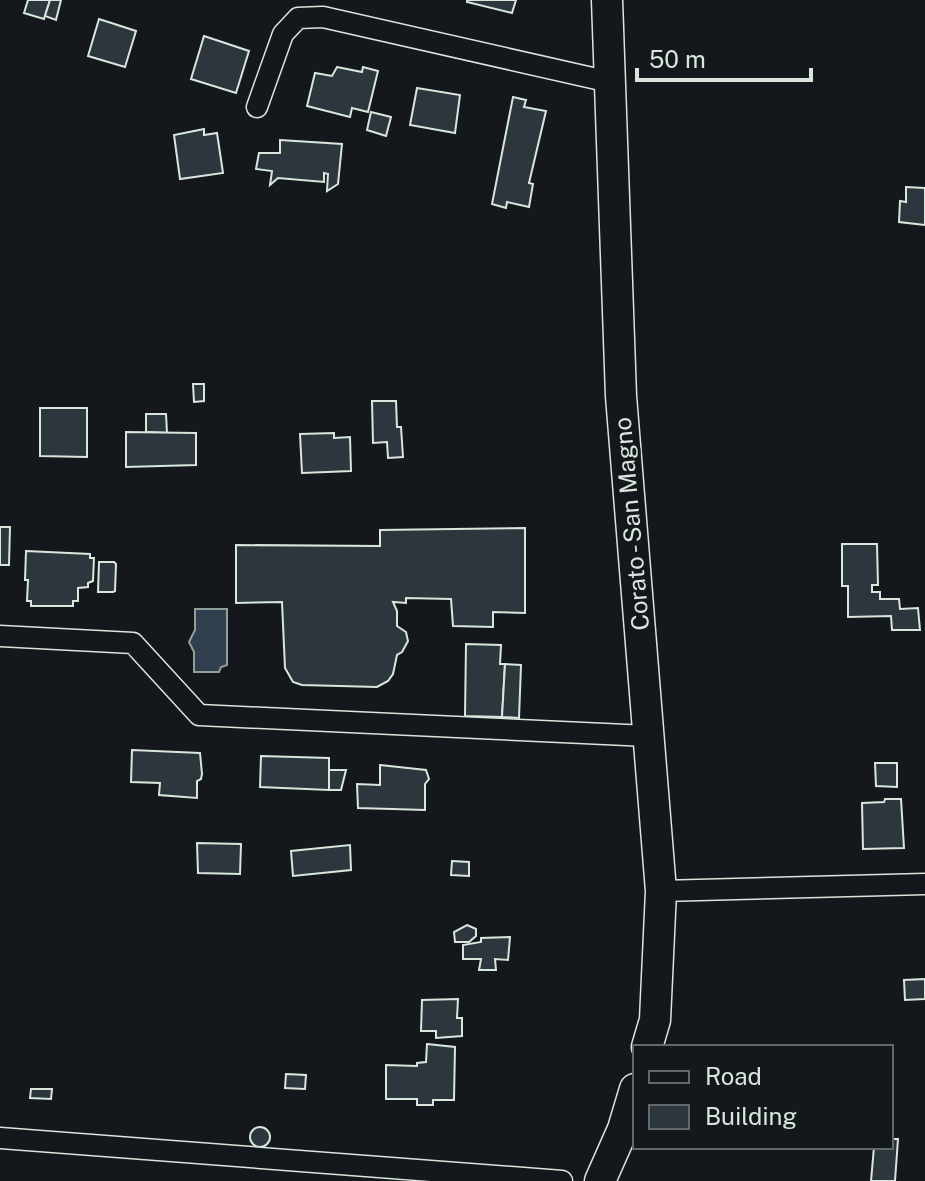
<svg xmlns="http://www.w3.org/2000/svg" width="925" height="1181" font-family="'Public Sans',sans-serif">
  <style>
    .water { fill: #2f3f4d; stroke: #939e99; stroke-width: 2 }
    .building { fill: #2c363c; stroke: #d8e6dc; stroke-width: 2 }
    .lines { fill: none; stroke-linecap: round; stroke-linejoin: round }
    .street-casing { stroke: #d8e6dc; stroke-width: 23 }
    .secondary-casing { stroke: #d8e6dc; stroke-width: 33 }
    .street { stroke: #14181c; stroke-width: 20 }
    .secondary { stroke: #14181c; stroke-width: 30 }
    .labels { text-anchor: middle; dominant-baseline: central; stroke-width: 6; stroke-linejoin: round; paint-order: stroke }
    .street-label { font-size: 24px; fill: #d8e6dc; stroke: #14181c }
  </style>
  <rect width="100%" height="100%" fill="#14181c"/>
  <polygon class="water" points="195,609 227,609 227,665 221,667 219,672 194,672 194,652 189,642 195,630"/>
  <g class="building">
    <polygon points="28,0 50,0 44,19 24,13"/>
    <polygon points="50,0 61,0 56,20 45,16"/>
    <polygon points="467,0 516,0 512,13 467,2"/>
    <polygon points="99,19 136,31 125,67 88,56"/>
    <polygon points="204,36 249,51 236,93 191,79"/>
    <polygon points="337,67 362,72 363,67 378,71 368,112 352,108 350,117 307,106 315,73 332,76"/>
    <polygon points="417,88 460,95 455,133 410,125"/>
    <polygon points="513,97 526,100 524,107 546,111 529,183 533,184 529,207 507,202 506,208 492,204"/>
    <polygon points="371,112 391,117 386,136 367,130"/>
    <polygon points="204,129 204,135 217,133 223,173 180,179 174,135"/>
    <polygon points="280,140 342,144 338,184 327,191 328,174 324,173 324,182 278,178 270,185 272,171 256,169 259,153 280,153"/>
    <polygon points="906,187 925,188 925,225 899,222 900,201 906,202"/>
    <polygon points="193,384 204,384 204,401 194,402"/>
    <polygon points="372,401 396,401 397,427 401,427 403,457 388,458 387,442 373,443"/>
    <polygon points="40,408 87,408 87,457 40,456"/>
    <polygon points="146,414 166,414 167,433 146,432"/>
    <polygon points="126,432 196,433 196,465 126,467"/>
    <polygon points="334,433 334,438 350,437 351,471 302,473 300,434"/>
    <polygon points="0,527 10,527 9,565 0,565"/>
    <polygon points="525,528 525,613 493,612 493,627 453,626 451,599 406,598 406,603 393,602 397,611 397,626 406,632 408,641 402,652 397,655 393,674 388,681 377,687 302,685 293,682 285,668 282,602 236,603 236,545 380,546 380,530"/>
    <polygon points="842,544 877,544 878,585 872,585 872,592 880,592 880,599 899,599 900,609 918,608 920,630 892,630 891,616 848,617 848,586 842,586"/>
    <polygon points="26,551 90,554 90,558 94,558 93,581 88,583 88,587 78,588 78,601 73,601 73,606 31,606 31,601 27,601 28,580 25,580"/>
    <polygon points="99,562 114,562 116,564 115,591 113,592 98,592"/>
    <polygon points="466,644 501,645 500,664 505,664 502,717 465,716"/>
    <polygon points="505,664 521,665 519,718 502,717"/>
    <polygon points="132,750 200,753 202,774 201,779 197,781 197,798 159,795 160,783 131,782"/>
    <polygon points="261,756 329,758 329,790 260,787"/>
    <polygon points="875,763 897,763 897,787 876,786"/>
    <polygon points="380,765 426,770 429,779 425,784 425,810 358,808 357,784 380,785"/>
    <polygon points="329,770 346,770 341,790 329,790"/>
    <polygon points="885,799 901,799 904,848 863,849 862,803 884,802"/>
    <polygon points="197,843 241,844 240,874 198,873"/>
    <polygon points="350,845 351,870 293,876 291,851"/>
    <polygon points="452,861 469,862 469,876 451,875"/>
    <polygon points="467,925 476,929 476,936 469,942 455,942 454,932"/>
    <polygon points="510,937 508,960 495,959 496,970 479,970 481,959 463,959 463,945 481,942 481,938"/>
    <polygon points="925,979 925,999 905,1000 904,980"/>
    <polygon points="458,999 457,1018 462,1018 462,1036 436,1038 436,1031 421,1031 422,1000"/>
    <polygon points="427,1044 455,1047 454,1100 433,1100 433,1105 417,1105 417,1099 386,1099 386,1065 417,1066 417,1063 426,1062"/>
    <polygon points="286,1074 306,1075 305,1089 285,1088"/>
    <polygon points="31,1089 52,1089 51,1099 30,1098"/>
    <circle cx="260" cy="1137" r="10"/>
    <polygon points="891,1139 898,1139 895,1181 871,1181 874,1147 891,1147"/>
  </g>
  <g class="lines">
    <defs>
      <g id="street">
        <polyline points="257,107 283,34 298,18 323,17 610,82"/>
        <polyline points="0,636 133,643 199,715 648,736"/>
        <polyline points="661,891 925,884"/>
        <polyline points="0,1138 562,1181"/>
      </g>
      <g id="secondary">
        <polyline points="607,0 621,396 661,891 655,1020 647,1047"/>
        <polyline points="600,1181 623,1129 635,1089"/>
      </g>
    </defs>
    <use href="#street" class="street-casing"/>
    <use href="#secondary" class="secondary-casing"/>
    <use href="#street" class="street"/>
    <use href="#secondary" class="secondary"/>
  </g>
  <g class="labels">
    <g class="street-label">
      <text transform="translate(631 524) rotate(-95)">Corato - San Magno</text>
    </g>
  </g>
  <rect x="633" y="1045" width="260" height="104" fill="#14181c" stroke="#626a69" stroke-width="2"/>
  <rect x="649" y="1071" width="40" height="12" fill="#14181c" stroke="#626a69" stroke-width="2"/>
  <text x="705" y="1085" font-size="24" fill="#d8e6dc">Road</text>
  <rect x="649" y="1105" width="40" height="24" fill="#2c363c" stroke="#626a69" stroke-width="2"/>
  <text x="705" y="1125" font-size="24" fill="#d8e6dc">Building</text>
  <path d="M637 68v12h174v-12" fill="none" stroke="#d8e6dc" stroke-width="4"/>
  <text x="649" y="68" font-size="24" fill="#d8e6dc" stroke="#14181c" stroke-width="6" paint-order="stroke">50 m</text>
</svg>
